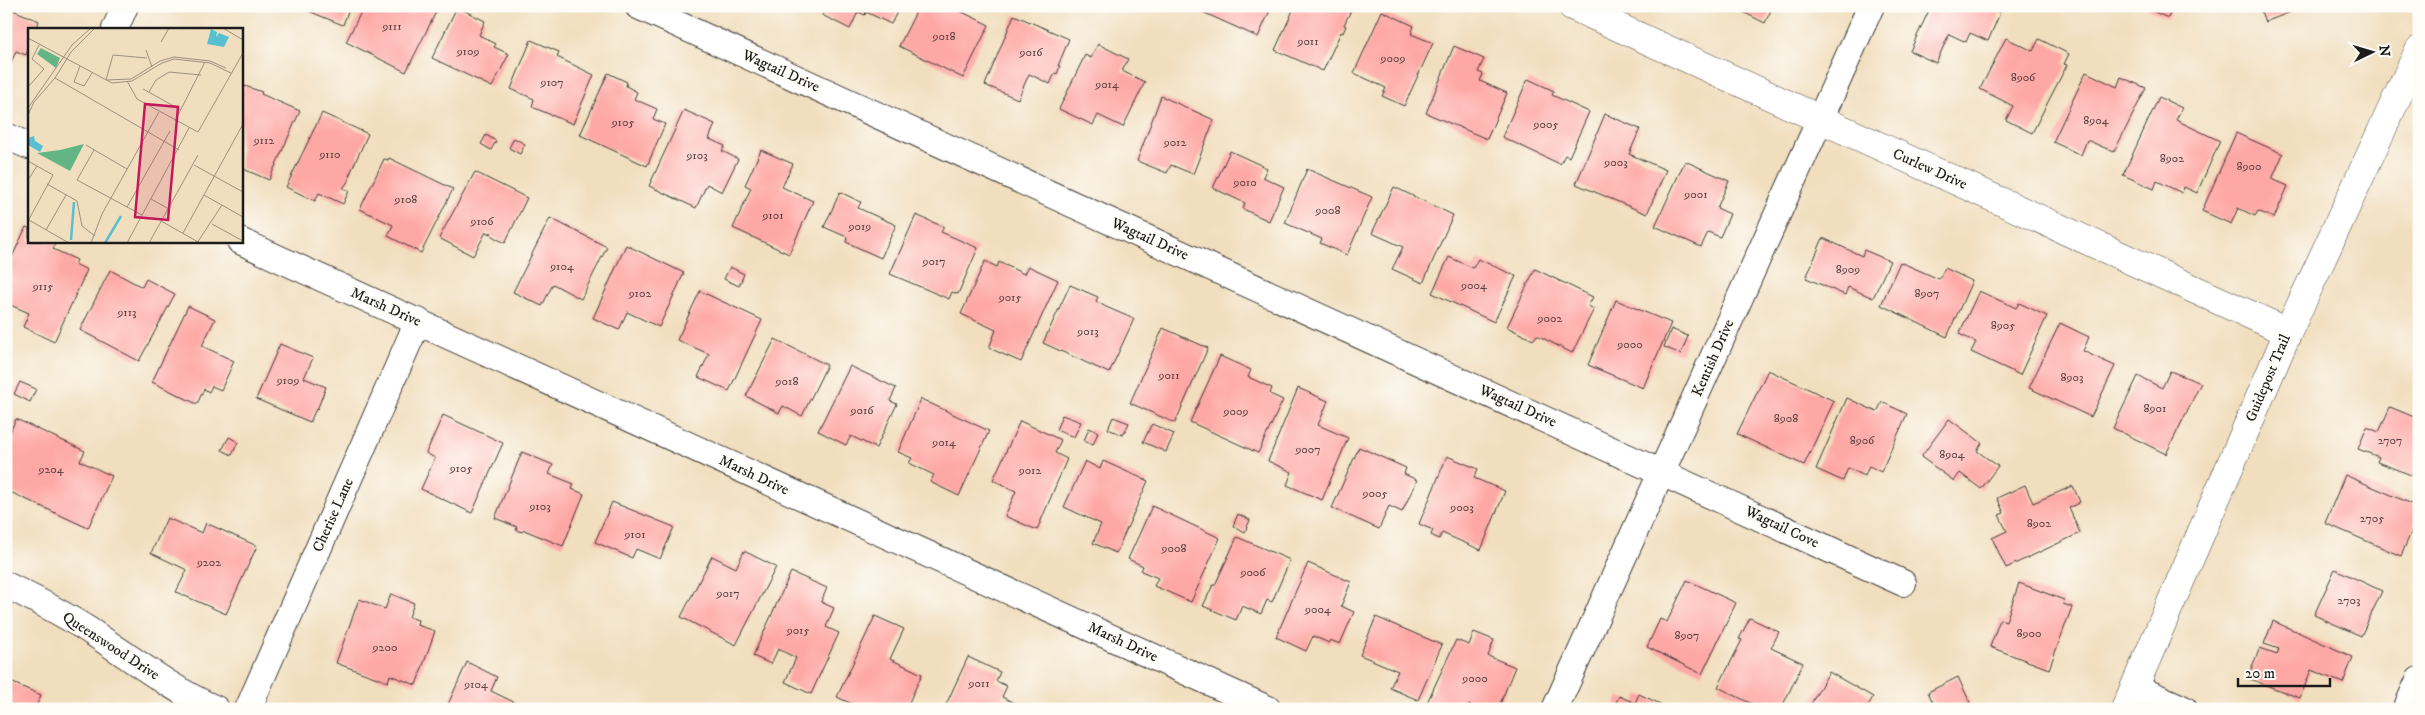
<svg xmlns="http://www.w3.org/2000/svg" width="2425" height="715" font-family="'IM FELL DW Pica',serif">
  <style>
    .building { fill: #fea8a5 }
    .lines { fill: none; stroke-linecap: round; stroke-linejoin: round }
    .minor-casing { stroke: #3c3934; stroke-width: 28 }
    .tertiary-casing { stroke: #3c3934; stroke-width: 29 }
    .minor { stroke: #fff; stroke-width: 26 }
    .tertiary { stroke: #fff; stroke-width: 28 }
    .labels { text-anchor: middle; dominant-baseline: central; stroke-width: 5; stroke-linejoin: round; paint-order: stroke }
    .number-label { font-size: 12px; fill: #543f3e }
    .street-label { font-size: 15px; fill: #1c1c1c; stroke: #fdfcf7 }
    .inset-river { fill: none; stroke: #56c0d1; stroke-width: 2.5 }
    .inset-road { fill: none; stroke: #9c907d; stroke-width: 1 }
    .view { fill: #c2185b; fill-opacity: 0.15; stroke: #c2185b; stroke-width: 2.5 }
    .inset-edge { fill: none; stroke: #1c1c1c; stroke-width: 2.5 }
  </style>
  <rect width="100%" height="100%" fill="#fdfcf7"/>
  <filter id="ink" filterUnits="userSpaceOnUse"><feTurbulence type="fractalNoise" baseFrequency=".02" numOctaves="2"/><feDisplacementMap in="SourceGraphic" scale="10" xChannelSelector="R" yChannelSelector="G"/><feConvolveMatrix kernelMatrix="1 2 1 2 8 2 1 2 1" color-interpolation-filters="sRGB"/></filter>
  <filter id="wash" filterUnits="userSpaceOnUse"><feTurbulence type="fractalNoise" baseFrequency=".0096" numOctaves="4" result="noise"/><feDisplacementMap in="SourceGraphic" scale="20" xChannelSelector="R" yChannelSelector="G"/><feGaussianBlur stdDeviation="1.12" result="paint"/><feColorMatrix in="noise" values="0 0 0 0 0 0 0 0 0 0 0 0 0 0 0 0 0 1.4 0 .05"/><feComposite in="paint" operator="in"/></filter>
  <g filter="url(#wash)">
    <rect width="100%" height="100%" fill="#f1debe"/>
    <g id="blocks">
      <g class="building">
        <polygon points="296,6 350,6 343,25"/>
        <polygon points="364,6 393,6 398,9 399,6 439,6 406,72 346,42"/>
        <polygon points="826,6 900,6 891,24 866,12 865,15 858,12 850,29 822,15"/>
        <polygon points="919,6 950,6 989,25 963,78 899,46"/>
        <polygon points="1199,6 1272,6 1258,37 1198,10"/>
        <polygon points="1295,6 1352,8 1344,25 1346,26 1343,33 1341,32 1323,71 1275,50"/>
        <polygon points="1731,6 1773,6 1765,23"/>
        <polygon points="1931,6 1986,6 2000,13 1988,41 1970,33 1966,42 1949,34 1936,63 1910,51"/>
        <polygon points="2141,6 2173,6 2168,18"/>
        <polygon points="2259,6 2306,6 2265,22"/>
        <polygon points="6,7 39,21 36,29 29,29 29,47 26,55 16,51 6,74"/>
        <polygon points="457,7 485,21 479,35 496,44 494,47 509,54 492,87 432,58"/>
        <polygon points="1382,11 1414,26 1411,34 1433,43 1404,106 1382,96 1386,88 1354,73"/>
        <polygon points="1014,15 1069,39 1058,66 1060,66 1057,74 1055,73 1050,84 1029,74 1018,99 985,85"/>
        <polygon points="2006,38 2033,51 2039,39 2069,54 2064,64 2067,65 2032,133 2006,120 2013,106 1980,89"/>
        <polygon points="531,40 559,52 557,57 594,75 573,124 532,107 534,99 511,89"/>
        <polygon points="1098,44 1128,59 1122,71 1145,82 1123,127 1098,115 1093,125 1059,109 1085,55 1091,58"/>
        <polygon points="1454,46 1484,59 1478,72 1483,74 1480,81 1507,93 1487,139 1426,113"/>
        <polygon points="2086,72 2117,87 2121,77 2146,88 2114,152 2087,140 2081,155 2053,142"/>
        <polygon points="608,73 627,82 626,86 637,92 634,99 657,109 653,119 665,124 647,166 580,135"/>
        <polygon points="1528,79 1554,91 1552,95 1589,112 1569,157 1565,155 1560,164 1502,137"/>
        <polygon points="245,86 262,92 261,94 300,111 269,180 241,168 241,94"/>
        <polygon points="1161,96 1214,120 1193,174 1171,165 1167,173 1137,161"/>
        <polygon points="2159,97 2182,108 2176,120 2220,141 2197,193 2184,187 2182,193 2157,181 2154,189 2123,175"/>
        <polygon points="684,110 715,124 709,139 725,146 722,151 738,159 722,192 707,184 696,208 649,186"/>
        <polygon points="322,113 368,134 349,176 350,176 347,183 343,188 349,191 343,204 319,193 315,201 286,187"/>
        <polygon points="1605,114 1640,129 1629,154 1666,170 1647,214 1576,184"/>
        <polygon points="2236,133 2283,154 2272,179 2288,186 2274,218 2258,211 2255,216 2238,208 2231,224 2202,211"/>
        <polygon points="486,135 496,141 491,150 481,144"/>
        <polygon points="514,138 525,144 520,154 509,148"/>
        <polygon points="761,150 793,164 782,187 813,201 789,254 733,228 751,188 745,185"/>
        <polygon points="1230,151 1267,168 1263,177 1284,187 1269,221 1243,209 1245,203 1213,188"/>
        <polygon points="389,158 453,189 421,253 388,236 393,225 360,209 384,159 388,160"/>
        <polygon points="1685,161 1729,181 1717,208 1730,214 1720,237 1708,232 1701,247 1655,226"/>
        <polygon points="1307,169 1372,197 1347,255 1320,243 1322,239 1285,223"/>
        <polygon points="475,172 527,198 505,243 492,236 491,232 490,234 486,232 473,256 439,238"/>
        <polygon points="1394,187 1453,215 1423,283 1392,269 1403,247 1372,233"/>
        <polygon points="840,192 861,202 858,208 896,225 881,258 846,242 847,237 824,227"/>
        <polygon points="916,215 944,227 941,232 978,248 958,294 952,292 949,299 890,274"/>
        <polygon points="550,218 607,247 581,299 553,284 542,306 513,292"/>
        <polygon points="26,227 29,228 29,241 56,241 53,249 77,260 75,264 87,270 54,342 23,327 29,313 6,303 6,270"/>
        <polygon points="1823,238 1862,256 1864,250 1890,261 1873,298 1848,287 1845,295 1806,278"/>
        <polygon points="626,245 684,273 659,327 627,312 619,330 593,318"/>
        <polygon points="1449,257 1473,268 1478,259 1516,276 1494,322 1432,293"/>
        <polygon points="985,261 997,267 999,262 1024,274 1028,266 1058,280 1021,362 989,348 996,330 961,314"/>
        <polygon points="1900,262 1939,279 1945,268 1972,281 1947,337 1881,305"/>
        <polygon points="730,267 744,274 739,286 724,279"/>
        <polygon points="1535,269 1593,297 1588,306 1594,309 1572,353 1537,335 1533,340 1507,327"/>
        <polygon points="110,270 142,287 146,279 175,294 139,361 80,330"/>
        <polygon points="1070,285 1098,297 1096,301 1106,307 1134,319 1109,373 1043,343"/>
        <polygon points="700,291 762,320 729,391 698,377 709,354 677,340"/>
        <polygon points="1979,291 2016,308 2019,303 2047,316 2020,375 1971,352 1976,342 1959,334"/>
        <polygon points="1616,300 1671,323 1643,388 1588,365"/>
        <polygon points="188,306 215,319 202,346 234,361 221,390 212,386 209,392 204,389 197,404 152,382"/>
        <polygon points="2060,323 2089,337 2083,351 2115,366 2091,417 2029,388"/>
        <polygon points="1163,328 1208,348 1175,423 1130,403"/>
        <polygon points="1671,329 1688,336 1681,354 1664,347"/>
        <polygon points="775,339 827,365 802,416 783,406 779,413 746,396"/>
        <polygon points="280,344 313,358 304,378 326,387 317,410 316,409 310,422 256,399"/>
        <polygon points="1220,356 1251,370 1248,377 1272,388 1270,394 1283,400 1258,453 1190,422"/>
        <polygon points="850,366 896,388 890,401 897,404 876,448 851,436 846,445 818,431"/>
        <polygon points="1768,370 1834,401 1804,465 1737,434"/>
        <polygon points="2170,371 2201,383 2166,454 2113,428 2138,376 2162,388"/>
        <polygon points="20,382 36,389 30,402 14,394"/>
        <polygon points="1298,388 1328,401 1318,425 1348,438 1322,500 1287,485 1292,472 1268,461"/>
        <polygon points="1847,398 1877,412 1882,402 1907,414 1881,472 1869,466 1865,476 1848,468 1843,481 1816,469"/>
        <polygon points="921,399 989,431 959,496 930,482 934,475 909,463 912,458 898,452"/>
        <polygon points="2390,407 2419,419 2419,478 2377,462 2379,457 2358,449 2367,427 2379,432"/>
        <polygon points="443,415 503,443 472,513 421,489 435,458 426,453"/>
        <polygon points="1062,415 1081,422 1074,437 1056,430"/>
        <polygon points="1113,417 1129,423 1123,435 1108,429"/>
        <polygon points="16,419 85,451 80,461 112,476 88,528 6,490 6,441"/>
        <polygon points="1949,419 1982,443 1977,451 1998,466 1981,489 1960,473 1954,481 1921,457"/>
        <polygon points="1020,421 1061,440 1055,453 1067,459 1037,530 1005,516 1016,491 993,480"/>
        <polygon points="1152,424 1174,434 1166,452 1143,442"/>
        <polygon points="1089,428 1098,432 1093,445 1084,441"/>
        <polygon points="229,437 238,442 232,455 222,450"/>
        <polygon points="1359,447 1406,468 1404,474 1417,480 1402,512 1389,506 1379,529 1332,508"/>
        <polygon points="522,452 553,465 549,474 574,484 572,489 584,494 563,546 524,530 522,532 516,530 517,527 495,518"/>
        <polygon points="1447,456 1478,469 1474,478 1505,491 1481,550 1442,533 1439,539 1431,535 1433,530 1419,524"/>
        <polygon points="1085,461 1100,469 1103,461 1148,481 1116,553 1093,543 1101,524 1064,507"/>
        <polygon points="2345,475 2419,507 2419,514 2401,556 2325,523"/>
        <polygon points="2025,485 2033,503 2073,486 2080,502 2069,508 2080,533 2006,568 1992,538 2007,531 1999,515 2004,513 1997,498"/>
        <polygon points="612,502 674,527 660,559 636,549 632,558 595,542"/>
        <polygon points="1152,506 1220,538 1191,602 1154,586 1158,578 1141,571 1143,566 1128,559"/>
        <polygon points="1238,514 1250,520 1245,532 1233,526"/>
        <polygon points="167,518 202,533 206,523 257,546 226,614 176,592 187,570 151,553"/>
        <polygon points="1237,537 1290,560 1272,602 1267,600 1261,614 1242,606 1236,620 1203,606 1213,585 1215,585"/>
        <polygon points="744,551 776,567 736,645 681,617 712,556 736,568"/>
        <polygon points="1308,563 1351,582 1341,606 1354,612 1340,644 1330,640 1329,643 1313,636 1306,651 1276,637"/>
        <polygon points="2335,569 2382,591 2361,636 2314,615"/>
        <polygon points="791,572 827,588 821,602 834,608 826,627 839,633 811,694 785,682 796,658 778,649 771,664 753,656"/>
        <polygon points="1687,580 1736,603 1702,674 1647,647 1660,619 1667,622"/>
        <polygon points="2019,583 2064,600 2063,604 2072,607 2049,669 1990,647 2000,619 2006,621"/>
        <polygon points="391,594 414,603 409,617 418,620 417,625 435,631 416,685 390,675 388,682 336,663 359,599 385,609"/>
        <polygon points="875,616 904,629 890,659 922,674 906,709 863,709 837,697"/>
        <polygon points="1376,617 1442,645 1418,700 1390,688 1398,671 1360,655"/>
        <polygon points="1750,618 1779,632 1771,648 1803,663 1781,709 1762,709 1718,687 1742,640 1739,639"/>
        <polygon points="2273,621 2353,657 2343,683 2311,670 2300,698 2247,678 2260,648 2277,654 2279,649 2264,644"/>
        <polygon points="1474,632 1494,640 1488,656 1515,667 1498,709 1478,709 1469,705 1467,709 1424,709 1456,640 1469,645"/>
        <polygon points="968,657 1000,672 996,681 1007,686 1002,697 1023,707 1022,709 944,709"/>
        <polygon points="467,662 497,677 491,691 524,707 525,704 537,709 446,709"/>
        <polygon points="1829,672 1873,697 1866,709 1808,709"/>
        <polygon points="1958,677 1973,709 1936,709 1928,692"/>
        <polygon points="6,680 41,695 35,709 6,709"/>
        <polygon points="1639,694 1671,709 1613,709 1619,696 1635,703"/>
      </g>
    </g>
  </g>
  <g filter="url(#ink)">
    <use href="#blocks" fill-opacity="0" stroke="#3c3934" stroke-width="1"/>
    <g class="lines">
      <defs>
        <g id="minor">
          <polyline points="638,6 1903,583"/>
          <polyline points="115,29 125,6"/>
          <polyline points="6,136 29,146"/>
          <polyline points="240,241 1268,709"/>
          <path d="M6,585C37,600 68,616 96,635C135,661 173,690 216,709"/>
          <polyline points="2135,687 2184,709"/>
          <polyline points="248,709 418,321"/>
          <polyline points="1555,709 1871,6"/>
          <polyline points="2406,709 2419,680"/>
        </g>
        <g id="tertiary">
          <polyline points="1572,6 2288,332"/>
          <polyline points="2125,709 2288,332 2419,50"/>
        </g>
      </defs>
      <use href="#minor" class="minor-casing"/>
      <use href="#tertiary" class="tertiary-casing"/>
      <use href="#minor" class="minor"/>
      <use href="#tertiary" class="tertiary"/>
    </g>
  </g>
  <g class="labels">
    <g class="number-label">
      <text x="392" y="26">9111</text>
      <text x="944" y="36">9018</text>
      <text x="1308" y="41">9011</text>
      <text x="468" y="51">9109</text>
      <text x="1031" y="52">9016</text>
      <text x="1393" y="58">9009</text>
      <text x="2023" y="77">8906</text>
      <text x="552" y="82">9107</text>
      <text x="1107" y="84">9014</text>
      <text x="2096" y="120">8904</text>
      <text x="623" y="122">9105</text>
      <text x="1546" y="124">9005</text>
      <text x="264" y="140">9112</text>
      <text x="1175" y="142">9012</text>
      <text x="330" y="154">9110</text>
      <text x="697" y="155">9103</text>
      <text x="2172" y="158">8902</text>
      <text x="1616" y="162">9003</text>
      <text x="2249" y="166">8900</text>
      <text x="1245" y="182">9010</text>
      <text x="1696" y="194">9001</text>
      <text x="406" y="199">9108</text>
      <text x="1328" y="210">9008</text>
      <text x="773" y="215">9101</text>
      <text x="482" y="221">9106</text>
      <text x="860" y="226">9019</text>
      <text x="934" y="261">9017</text>
      <text x="562" y="266">9104</text>
      <text x="1848" y="269">8909</text>
      <text x="1474" y="285">9004</text>
      <text x="43" y="286">9115</text>
      <text x="640" y="293">9102</text>
      <text x="1927" y="293">8907</text>
      <text x="1010" y="297">9015</text>
      <text x="127" y="312">9113</text>
      <text x="1550" y="318">9002</text>
      <text x="2003" y="325">8905</text>
      <text x="1088" y="331">9013</text>
      <text x="1630" y="344">9000</text>
      <text x="1169" y="375">9011</text>
      <text x="2072" y="377">8903</text>
      <text x="288" y="380">9109</text>
      <text x="787" y="381">9018</text>
      <text x="2155" y="408">8901</text>
      <text x="862" y="410">9016</text>
      <text x="1236" y="411">9009</text>
      <text x="1786" y="418">8908</text>
      <text x="1862" y="440">8906</text>
      <text x="2390" y="440">2707</text>
      <text x="944" y="442">9014</text>
      <text x="1308" y="449">9007</text>
      <text x="1952" y="454">8904</text>
      <text x="461" y="468">9105</text>
      <text x="51" y="469">9204</text>
      <text x="1030" y="470">9012</text>
      <text x="1375" y="493">9005</text>
      <text x="540" y="506">9103</text>
      <text x="1462" y="507">9003</text>
      <text x="2372" y="518">2705</text>
      <text x="2039" y="523">8902</text>
      <text x="635" y="534">9101</text>
      <text x="1174" y="548">9008</text>
      <text x="209" y="562">9202</text>
      <text x="1253" y="572">9006</text>
      <text x="728" y="593">9017</text>
      <text x="2349" y="600">2703</text>
      <text x="1318" y="609">9004</text>
      <text x="798" y="630">9015</text>
      <text x="2029" y="633">8900</text>
      <text x="1687" y="635">8907</text>
      <text x="385" y="647">9200</text>
      <text x="1475" y="678">9000</text>
      <text x="979" y="683">9011</text>
      <text x="476" y="684">9104</text>
    </g>
    <g class="street-label">
      <text transform="translate(781 71) rotate(24)">Wagtail Drive</text>
      <text transform="translate(1930 169) rotate(24)">Curlew Drive</text>
      <text transform="translate(1150 239) rotate(24)">Wagtail Drive</text>
      <text transform="translate(386 307) rotate(24)">Marsh Drive</text>
      <text transform="translate(1713 358) rotate(-66)">Kentish Drive</text>
      <text transform="translate(2268 378) rotate(-67)">Guidepost Trail</text>
      <text transform="translate(1518 406) rotate(24)">Wagtail Drive</text>
      <text transform="translate(754 475) rotate(25)">Marsh Drive</text>
      <text transform="translate(333 515) rotate(-66)">Cherise Lane</text>
      <text transform="translate(1782 527) rotate(25)">Wagtail Cove</text>
      <text transform="translate(1123 642) rotate(25)">Marsh Drive</text>
      <text transform="translate(111 646) rotate(33)">Queenswood Drive</text>
    </g>
  </g>
  <g transform="translate(28 28)">
    <rect width="215" height="215" fill="#f1debe"/>
    <path d="M13,20L32,30L28,40L9,26ZM56,116L42,143L9,125L32,122Z" fill="#63b684"/>
    <path d="M183,1L189,4L188,9L191,5L201,9L196,19L179,16ZM6,108L7,113L15,118L12,124L0,117V110Z" fill="#56c0d1"/>
    <path class="inset-river" d="M43,212L46,174M77,215L93,188"/>
    <path class="inset-road" d="M195,0L215,12M0,10L84,55L104,53L134,35L146,31L182,35L203,45M133,14L141,0M118,22L124,39M52,38L46,54L56,58L64,45M27,50L151,122M78,52L85,27L119,30M79,52L103,51L132,33L146,29L182,33L198,40M99,53L109,71L170,104L215,25M0,59L16,41L4,31L11,17M115,61L153,82M121,64L128,52L141,44L173,47M0,80L44,17L63,0M0,87L6,74L27,50L43,24L67,0M147,93L177,34M58,117L99,141M66,122L49,152L114,187M0,133L25,147L0,193M166,137L215,164M0,152L9,138M19,156L49,173L54,198L67,208M176,167L215,189M123,171L141,181M99,179L142,103M1,192L41,215M133,193L172,215M184,196L215,213M18,202L38,167M155,205L215,96M63,215L74,186L131,84M99,215L161,100M121,215L170,127M169,215L194,177"/>
    <path class="view" d="M117,76L150,79L140,192L107,189Z"/>
    <rect width="215" height="215" class="inset-edge"/>
  </g>
  <rect width="2425" height="715" fill="none" stroke="#fdfcf7" stroke-width="25"/>
  <g transform="translate(2372 52) rotate(85)" stroke="#fdfcf7" stroke-width="4" paint-order="stroke">
  <path d="M0-4L9 19L0 12L-9 19Z" fill="#1c1c1c"/>
  <text y="-8" font-size="14" font-weight="bold" text-anchor="middle" fill="#1c1c1c">N</text>
  </g>
  <path d="M2238 678v8h92v-8" fill="none" stroke="#1c1c1c" stroke-width="2.5"/>
  <text x="2245" y="678" font-size="15" fill="#1c1c1c" stroke="#fdfcf7" stroke-width="4" paint-order="stroke">20 m</text>
</svg>
